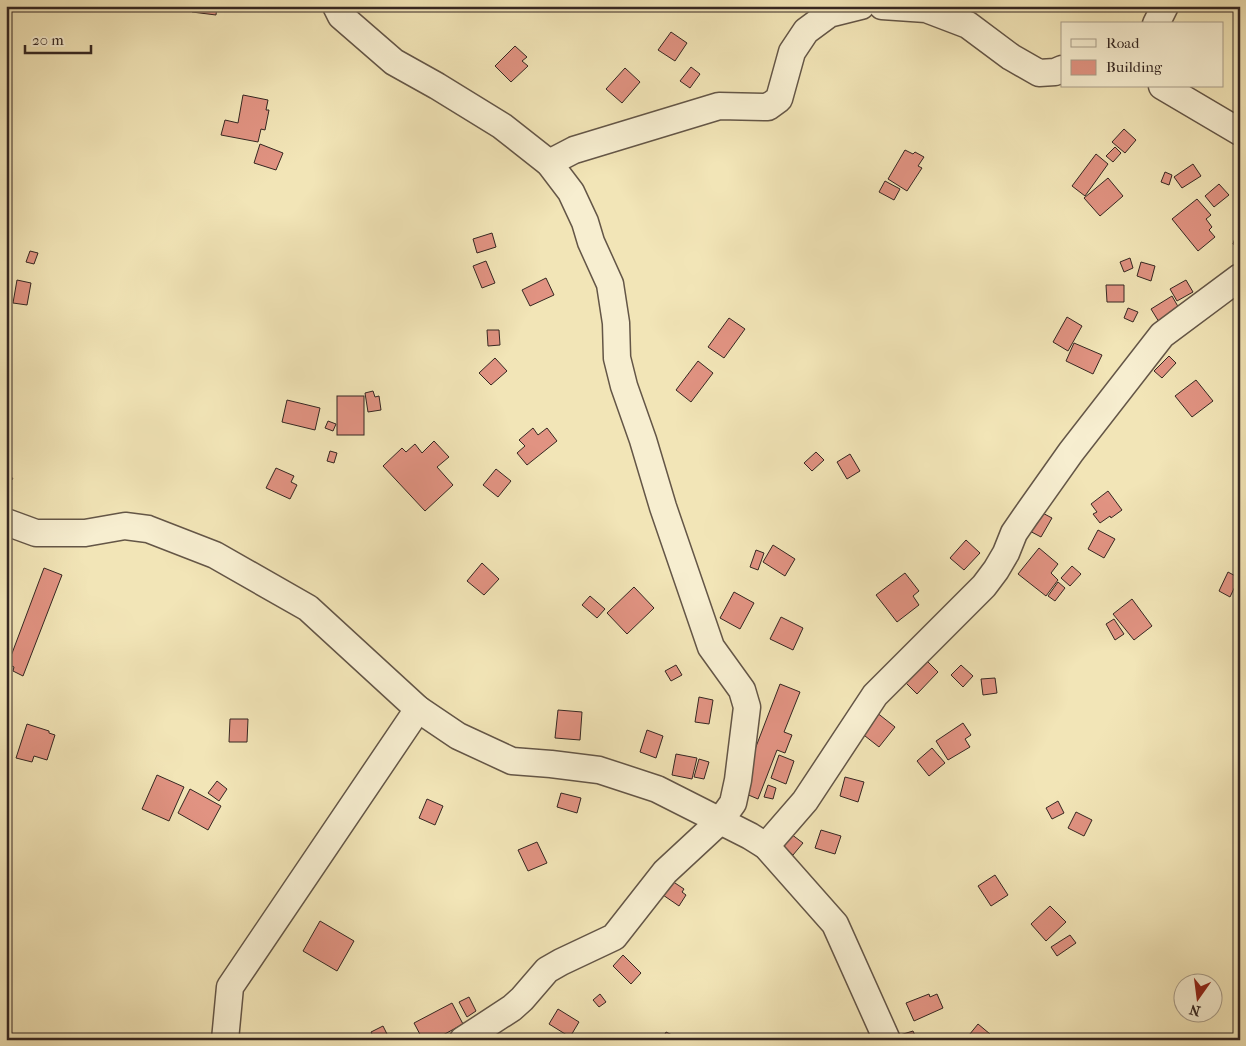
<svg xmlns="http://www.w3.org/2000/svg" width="1246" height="1046" font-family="'IM FELL French Canon',serif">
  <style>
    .building { fill: #e19382; stroke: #352722 }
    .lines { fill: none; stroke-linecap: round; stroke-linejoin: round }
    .minor-casing { stroke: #645647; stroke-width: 29 }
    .minor { stroke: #f7eed0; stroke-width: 26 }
  </style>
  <rect width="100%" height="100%" fill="#f2e5b7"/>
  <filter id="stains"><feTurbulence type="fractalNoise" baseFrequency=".004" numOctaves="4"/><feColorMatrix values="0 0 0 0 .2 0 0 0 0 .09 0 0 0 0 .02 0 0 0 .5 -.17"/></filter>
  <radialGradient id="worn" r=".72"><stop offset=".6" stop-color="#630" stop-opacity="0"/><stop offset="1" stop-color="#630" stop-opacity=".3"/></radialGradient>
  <g class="building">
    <polygon points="193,6 217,6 216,15 192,12"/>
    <polygon points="671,32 687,43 675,61 658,50"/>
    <polygon points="515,46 527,57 522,61 528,66 511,82 495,66"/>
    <polygon points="691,67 700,74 690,88 680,81"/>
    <polygon points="625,68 640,82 622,103 606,89"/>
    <polygon points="243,95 268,100 266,110 269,110 265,130 261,129 258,142 221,135 225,120 238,123"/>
    <polygon points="1124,129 1136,140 1125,153 1112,142"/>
    <polygon points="260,144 283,153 276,170 254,163"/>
    <polygon points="1115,147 1121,153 1113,162 1106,156"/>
    <polygon points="905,150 913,154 915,152 924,157 918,166 922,168 907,191 888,179"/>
    <polygon points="1096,154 1108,164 1085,196 1072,186"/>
    <polygon points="1193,164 1201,176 1182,188 1174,177"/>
    <polygon points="1165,172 1172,175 1169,185 1161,182"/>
    <polygon points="1108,178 1123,196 1100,216 1084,198"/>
    <polygon points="885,181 900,189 894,200 879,192"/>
    <polygon points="1219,184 1229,195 1214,207 1205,196"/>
    <polygon points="1197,199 1211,215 1206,219 1212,227 1209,230 1215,237 1198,251 1172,219"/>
    <polygon points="1237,232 1240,233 1240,247 1233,244"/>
    <polygon points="492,233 496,247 477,253 473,239"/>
    <polygon points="30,251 38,253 34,264 26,262"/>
    <polygon points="1130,258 1133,268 1124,272 1120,262"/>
    <polygon points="486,261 495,283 482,288 473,266"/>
    <polygon points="1141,262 1155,266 1151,281 1137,276"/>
    <polygon points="546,278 554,295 530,306 522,290"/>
    <polygon points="17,280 31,283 27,305 13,303"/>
    <polygon points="1186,280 1193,292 1177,301 1170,289"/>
    <polygon points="1106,285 1124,285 1124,302 1107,302"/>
    <polygon points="1172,296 1180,310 1159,322 1151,309"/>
    <polygon points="1128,308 1138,312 1133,322 1124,318"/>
    <polygon points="1067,317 1082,326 1068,351 1053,342"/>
    <polygon points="729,318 745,329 724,358 708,347"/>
    <polygon points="487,330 499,330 500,345 488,346"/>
    <polygon points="1074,343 1102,355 1093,374 1066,361"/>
    <polygon points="1169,356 1176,363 1162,378 1154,371"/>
    <polygon points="495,358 507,371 491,385 479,373"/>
    <polygon points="698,361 713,373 691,402 676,390"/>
    <polygon points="1196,380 1213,401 1192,417 1175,396"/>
    <polygon points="373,391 375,397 379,396 381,410 368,412 365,393"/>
    <rect x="337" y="396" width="27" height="39"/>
    <polygon points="287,400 320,408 315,430 282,422"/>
    <polygon points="328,421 336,424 333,431 325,428"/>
    <polygon points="533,428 538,435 547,428 557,441 527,465 517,453 525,446 519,440"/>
    <polygon points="434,441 449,457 437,467 453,485 425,511 383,466 402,448 406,452 415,444 422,453"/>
    <polygon points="330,451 337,453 334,463 327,461"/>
    <polygon points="816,452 824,460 812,471 804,463"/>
    <polygon points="850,454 860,471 847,479 837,462"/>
    <polygon points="276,468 294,476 291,482 297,485 290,499 266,488"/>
    <polygon points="6,469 13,479 6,483"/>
    <polygon points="496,469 511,481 498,497 483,485"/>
    <polygon points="1108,491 1122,510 1111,518 1110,516 1100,523 1093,514 1097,512 1091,504"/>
    <polygon points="1035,509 1052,518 1041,537 1024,528"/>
    <polygon points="1098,530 1115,539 1104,558 1088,549"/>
    <polygon points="966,540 980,553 964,570 950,558"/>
    <polygon points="773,545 795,559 785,576 763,562"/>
    <polygon points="1039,548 1058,564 1051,573 1058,580 1046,596 1018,574"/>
    <polygon points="756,550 764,553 758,570 750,567"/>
    <polygon points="482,563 499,579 484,595 467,581"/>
    <polygon points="1072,566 1081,574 1070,586 1061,578"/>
    <polygon points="44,568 62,575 23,676 13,671 14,667 8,664"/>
    <polygon points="1228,572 1239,578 1230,597 1219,591"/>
    <polygon points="905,573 919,591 913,596 919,605 897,622 876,595"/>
    <polygon points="1058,582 1065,588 1055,601 1048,596"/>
    <polygon points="634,587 654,608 627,634 607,613"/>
    <polygon points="734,592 754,603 740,629 720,618"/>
    <polygon points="590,596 605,609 597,618 582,605"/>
    <polygon points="1132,599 1152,626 1134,640 1113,614"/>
    <polygon points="781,617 803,628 793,650 770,639"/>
    <polygon points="1114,619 1124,634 1115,640 1106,624"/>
    <polygon points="927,661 938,672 917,694 906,683"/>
    <polygon points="676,665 682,675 671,681 665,671"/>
    <polygon points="961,665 973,676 963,687 951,675"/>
    <polygon points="995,678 997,693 983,695 981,679"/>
    <polygon points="780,684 800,692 784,732 792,735 785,753 777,750 758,799 739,791"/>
    <polygon points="699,697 713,700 709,724 695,722"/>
    <polygon points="558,710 582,712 580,740 555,738"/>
    <polygon points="876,712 895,727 879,747 860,732"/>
    <polygon points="230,719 248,719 247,742 229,742"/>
    <polygon points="963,723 971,735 965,739 970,747 948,760 936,741"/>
    <polygon points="27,724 49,731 49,733 55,735 47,760 34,756 32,762 16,758"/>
    <polygon points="647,730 663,736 656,758 640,752"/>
    <polygon points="932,748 945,763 929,776 917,761"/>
    <polygon points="676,754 697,758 692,779 672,775"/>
    <polygon points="779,755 794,761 786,784 771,778"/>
    <polygon points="699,759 709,762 704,779 694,777"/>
    <polygon points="157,775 184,787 169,821 142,809"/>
    <polygon points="845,777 864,782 858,802 840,796"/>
    <polygon points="217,781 227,789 219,801 208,793"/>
    <polygon points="768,785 776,788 773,799 764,797"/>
    <polygon points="190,789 221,806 208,830 178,813"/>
    <polygon points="561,793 581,798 577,813 557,807"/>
    <polygon points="427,799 443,806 435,825 419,818"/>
    <polygon points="1058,801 1064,813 1052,819 1046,808"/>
    <polygon points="1076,812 1092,820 1084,836 1068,828"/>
    <polygon points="821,830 841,836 835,854 815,848"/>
    <polygon points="791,834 803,843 793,855 782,846"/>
    <polygon points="537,842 547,863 528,871 518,850"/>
    <polygon points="995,875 1008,895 991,906 978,886"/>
    <polygon points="672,881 684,889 682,892 686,895 679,906 663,895"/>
    <polygon points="1050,906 1066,922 1046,941 1031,924"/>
    <polygon points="320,921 354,941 337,971 303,951"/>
    <polygon points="1070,935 1076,943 1057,956 1051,947"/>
    <polygon points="623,955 641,973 631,984 613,966"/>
    <polygon points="600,994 606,1002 599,1007 593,1000"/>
    <polygon points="929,994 930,997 937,994 943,1008 914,1021 906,1003"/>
    <polygon points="469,997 476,1011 467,1017 459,1002"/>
    <polygon points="452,1003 463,1024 434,1040 423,1040 414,1023"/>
    <polygon points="558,1009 579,1022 570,1037 549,1024"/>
    <polygon points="978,1024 990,1034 986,1040 965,1040"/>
    <polygon points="383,1026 389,1038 385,1040 375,1040 371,1032"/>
    <polygon points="913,1031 917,1040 902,1040 900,1035"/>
    <polygon points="666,1032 682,1040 662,1040"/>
  </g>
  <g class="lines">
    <defs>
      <g id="minor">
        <polyline points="336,6 341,16 394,62 437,86 502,126 549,163 571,192 585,222 591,242 610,284 616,323 617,358 624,386 643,440 663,507 711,647 742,690 747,707 738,780 733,803 720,821 665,872 614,937 561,962 547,970 522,999 512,1008 463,1040"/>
        <polyline points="882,6 926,9 968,25 1011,57 1039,73 1055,72 1062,69"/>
        <polyline points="1156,24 1165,6"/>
        <polyline points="1162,86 1240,132"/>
        <polyline points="549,163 574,150 719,106 768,107 779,99 792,52 806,31 829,14 861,6"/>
        <polyline points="6,522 36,533 85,533 125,526 148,529 215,555 308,608 418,709 458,736 512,761 551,764 599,770 657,789 750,836 766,846 835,924 887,1040"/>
        <polyline points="766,846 805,801 875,695 984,586 996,570 1006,553 1014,533 1025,517 1071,452 1162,335 1240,277"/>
        <polyline points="225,1040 230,987 418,709"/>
      </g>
    </defs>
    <use href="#minor" class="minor-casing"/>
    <use href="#minor" class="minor"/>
  </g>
  <rect width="1246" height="1046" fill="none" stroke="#f2e5b7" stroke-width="25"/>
  <rect x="8" y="8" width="1231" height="1031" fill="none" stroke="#352722" stroke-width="2.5"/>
  <rect x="12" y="12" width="1221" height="1021" fill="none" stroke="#352722"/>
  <rect x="1061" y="22" width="162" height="65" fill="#f7eed0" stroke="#a99e8a"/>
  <rect x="1071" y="39" width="25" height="8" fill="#f7eed0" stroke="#a99e8a"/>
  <text x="1106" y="48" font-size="15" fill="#352722">Road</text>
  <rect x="1071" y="60" width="25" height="15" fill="#e19382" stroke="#a99e8a"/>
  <text x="1106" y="72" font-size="15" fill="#352722">Building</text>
  <g transform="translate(1198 998) rotate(194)"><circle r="24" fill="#f7eed0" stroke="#a99e8a"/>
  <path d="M0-4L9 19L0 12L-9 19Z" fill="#8f2418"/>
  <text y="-8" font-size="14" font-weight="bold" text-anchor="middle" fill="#352722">N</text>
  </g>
  <path d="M25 45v8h66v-8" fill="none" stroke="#352722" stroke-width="2.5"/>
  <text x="32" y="45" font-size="15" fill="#352722" stroke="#f7eed0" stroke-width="4" paint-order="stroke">20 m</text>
  <rect width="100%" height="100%" filter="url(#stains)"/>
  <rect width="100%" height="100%" fill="url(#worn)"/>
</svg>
